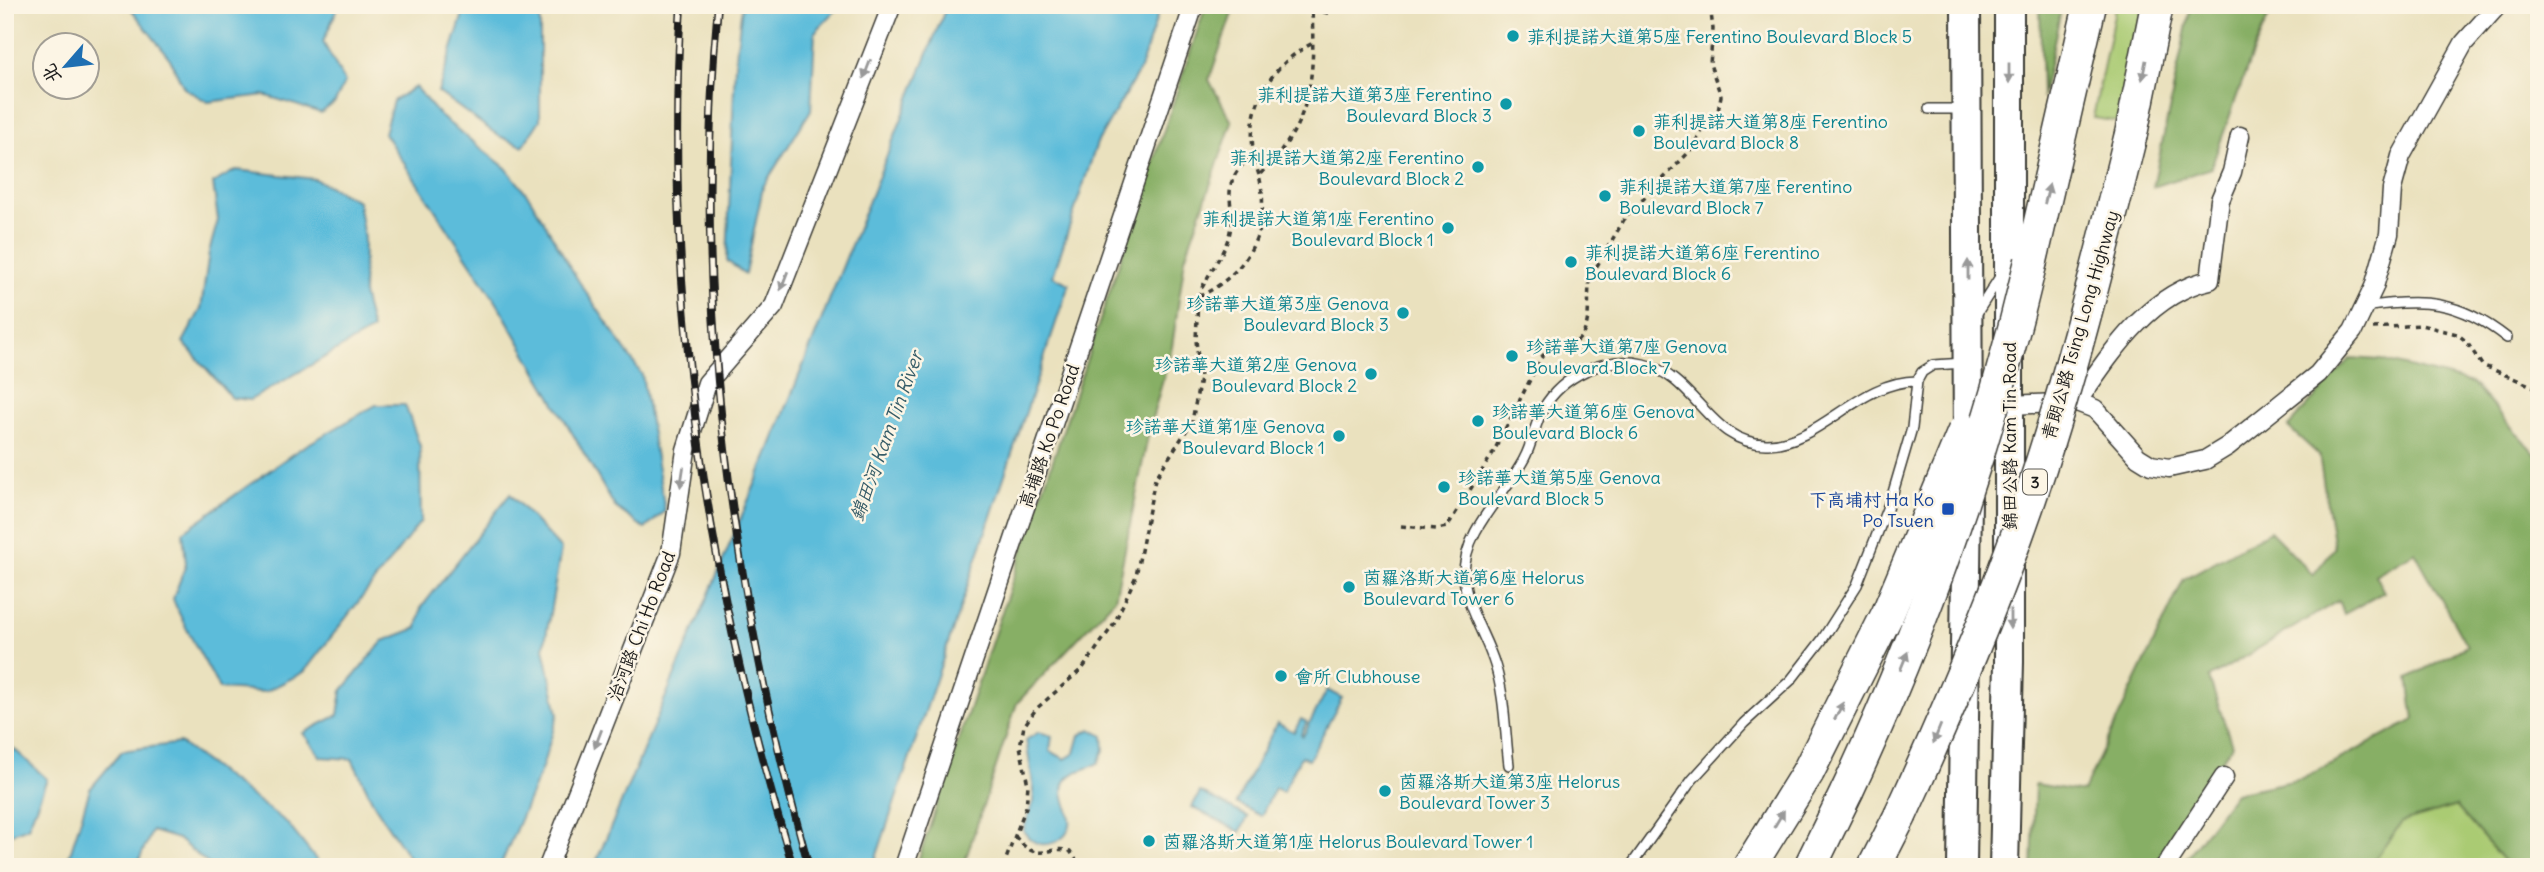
<svg xmlns="http://www.w3.org/2000/svg" width="2544" height="872" font-family="Delius,'LXGW WenKai TC',sans-serif">
  <style>
    .green { fill: #aacb73; stroke: #637448; stroke-width: 2 }
    .forest { fill: #87af65; stroke: #526640; stroke-width: 2 }
    .water { fill: #5bbcda; stroke: #3c6c7b; stroke-width: 2 }
    .lines { fill: none; stroke-linecap: round; stroke-linejoin: round }
    .lane-casing { stroke: #3b3a34; stroke-width: 12 }
    .street-casing { stroke: #3b3a34; stroke-width: 21 }
    .primary-casing { stroke: #3b3a34; stroke-width: 32 }
    .highway-casing { stroke: #3b3a34; stroke-width: 35 }
    .path { stroke: #3b3a34; stroke-width: 3.5; stroke-dasharray: 5 5; stroke-linecap: butt }
    .lane { stroke: #fff; stroke-width: 9 }
    .street { stroke: #fff; stroke-width: 18 }
    .primary { stroke: #fff; stroke-width: 28 }
    .highway { stroke: #fff; stroke-width: 32 }
    .rail-casing { stroke: #1c1c1c; stroke-width: 8 }
    .rail { stroke: #fcf5e5; stroke-width: 5; stroke-dasharray: 16; stroke-linecap: butt }
    .highway-bridge-casing { stroke: #3b3a34; stroke-width: 35; stroke-linecap: butt }
    .highway-bridge { stroke: #fff; stroke-width: 32 }
    .oneway { fill: #999 }
    .culture-dot { fill: #0f9aa8; stroke: #fcf5e5; stroke-width: 2.5 }
    .transit-dot { fill: #1a4fb4; stroke: #fcf5e5; stroke-width: 2.5 }
    .labels { text-anchor: middle; dominant-baseline: central; stroke-width: 5; stroke-linejoin: round; paint-order: stroke }
    .shield { fill: #fcf5e5; stroke: #5f5d58; stroke-width: 2 }
    .shield-label { font-size: 16px; font-weight: bold; fill: #1c1c1c }
    .culture-label { font-size: 18px; fill: #0d838f; stroke: #fcf5e5; text-anchor: start }
    .street-label { font-size: 18px; fill: #1c1c1c; stroke: #fcf5e5 }
    .transit-label { font-size: 18px; fill: #164399; stroke: #fcf5e5; text-anchor: end }
    .water-label { font-size: 19px; font-style: italic; fill: #355c68; stroke: #fcf5e5 }
  </style>
  <rect width="100%" height="100%" fill="#fcf5e5"/>
  <filter id="ink" filterUnits="userSpaceOnUse"><feTurbulence type="fractalNoise" baseFrequency=".0143" numOctaves="2"/><feDisplacementMap in="SourceGraphic" scale="14" xChannelSelector="R" yChannelSelector="G"/><feConvolveMatrix kernelMatrix="1 2 1 2 8 2 1 2 1" color-interpolation-filters="sRGB"/></filter>
  <filter id="wash" filterUnits="userSpaceOnUse"><feTurbulence type="fractalNoise" baseFrequency=".00686" numOctaves="4" result="noise"/><feDisplacementMap in="SourceGraphic" scale="28" xChannelSelector="R" yChannelSelector="G"/><feGaussianBlur stdDeviation="1.57" result="paint"/><feColorMatrix in="noise" values="0 0 0 0 0 0 0 0 0 0 0 0 0 0 0 0 0 1.4 0 .05"/><feComposite in="paint" operator="in"/></filter>
  <g filter="url(#wash)">
    <rect width="100%" height="100%" fill="#eae1be"/>
    <g class="green">
      <polygon points="2116,5 2144,5 2121,122 2093,118"/>
      <polygon points="2456,806 2509,867 2369,867 2402,822"/>
    </g>
    <g class="forest">
      <polygon points="1206,5 1235,5 1209,80 1232,122 1185,258 1172,347 1150,426 1115,599 1017,703 963,867 916,867"/>
      <polygon points="2040,5 2062,5 2042,98"/>
      <polygon points="2191,5 2274,5 2254,49 2211,168 2153,187"/>
      <polygon points="2351,358 2381,360 2472,383 2539,458 2539,862 2528,867 2509,867 2456,806 2402,822 2369,867 2180,867 2235,793 2302,779 2414,720 2408,678 2467,646 2415,552 2375,575 2384,592 2344,614 2338,601 2209,678 2232,745 2153,867 2032,867 2035,784 2083,792 2184,579 2270,531 2313,575 2334,548 2319,455 2288,427"/>
    </g>
    <g class="water">
      <polygon points="128,5 339,5 323,42 345,82 335,102 321,113 264,95 208,102 184,88 170,59"/>
      <polygon points="466,5 544,5 540,12 540,120 523,146 499,136 438,92"/>
      <polygon points="742,5 841,5 815,32 811,110 763,187 745,274 727,261 735,64"/>
      <polygon points="947,5 1161,5 1140,69 1097,143 1053,276 1069,284 873,867 594,867 769,451"/>
      <polygon points="415,87 440,116 506,168 530,198 578,280 642,375 665,511 645,529 615,507 497,303 384,133 393,101"/>
      <polygon points="236,170 315,179 358,201 364,238 363,294 372,330 250,400 232,398 183,342 201,309 209,252 218,220 213,183"/>
      <path d="M376,405H405L420,446L421,521L304,672L265,692L219,689C204,658 185,631 173,599L186,564L183,532L298,450Z"/>
      <polygon points="510,494 561,549 544,648 558,714 542,768 502,862 495,867 419,867 411,861 375,806 352,759 321,757 303,733 338,715 342,691 383,641 417,628 421,608"/>
      <polygon points="1327,690 1342,698 1309,760 1301,756 1283,792 1275,788 1261,816 1236,803 1277,723 1294,732 1301,719 1307,722 1301,734 1303,736"/>
      <path d="M1091,729L1103,736L1104,750L1098,763C1087,771 1072,769 1065,782C1056,801 1084,821 1061,839C1055,843 1048,845 1040,844C1032,842 1028,837 1023,831L1033,802L1034,790L1026,740L1039,732L1052,736L1050,751L1065,759L1075,753L1080,735Z"/>
      <polygon points="180,743 286,822 322,867 212,867 178,839 152,831 136,867 66,867 90,789 122,751"/>
      <polygon points="13,748 47,779 28,827 5,836 5,759"/>
      <polygon points="1200,792 1248,817 1240,832 1192,807"/>
    </g>
  </g>
  <g filter="url(#ink)">
    <g class="lines">
      <defs>
        <g id="lane">
          <polyline points="1929,109 1963,109"/>
          <path d="M2364,307C2423,298 2459,300 2507,338"/>
          <polyline points="1975,316 2001,275"/>
          <path d="M1509,765C1505,733 1505,696 1495,665C1486,635 1465,607 1464,575C1464,528 1504,497 1524,459C1533,443 1534,425 1543,409C1562,376 1605,355 1643,364C1697,377 1709,445 1768,444C1821,443 1858,381 1917,381"/>
          <polyline points="1630,867 1692,780 1744,723 1791,680 1822,640 1857,585 1892,496 1912,428 1917,381 1922,372 1933,365 1965,363"/>
        </g>
        <g id="street">
          <path d="M2077,402C2111,353 2149,293 2210,280L2220,200L2232,172L2240,136"/>
          <polyline points="2011,405 2077,402 2095,409 2138,457 2151,465 2169,468 2205,460 2228,446 2318,374 2353,331 2374,287 2389,234 2392,189 2401,156 2464,43 2498,5"/>
          <polyline points="548,867 671,553 686,450 707,383 774,306 892,5"/>
          <polyline points="904,867 1194,5"/>
          <polyline points="2165,867 2224,777"/>
        </g>
        <g id="primary">
          <polyline points="1966,5 1968,454"/>
          <polyline points="1962,867 1967,499"/>
          <polyline points="2004,867 2009,662 2009,5"/>
        </g>
        <g id="highway">
          <polyline points="2131,134 2157,5"/>
          <polyline points="2031,261 2090,5"/>
          <polyline points="1749,867 1808,772"/>
          <polyline points="1810,867 1847,791"/>
          <polyline points="1874,867 1900,816"/>
        </g>
      </defs>
      <use href="#lane" class="lane-casing"/>
      <use href="#street" class="street-casing"/>
      <use href="#primary" class="primary-casing"/>
      <use href="#highway" class="highway-casing"/>
      <g class="path">
        <path d="M1259,175C1240,120 1262,69 1313,43"/>
        <path d="M1198,297C1206,276 1221,259 1228,239C1240,202 1213,188 1253,155"/>
        <polyline points="2373,328 2421,325 2457,334 2466,341 2482,365 2539,389"/>
        <path d="M1401,526L1436,529L1447,527L1493,453L1541,358C1549,347 1559,350 1571,345C1597,332 1584,297 1591,276L1625,218L1691,150L1706,124L1718,111L1721,96L1710,64L1713,29L1710,5"/>
        <path d="M1015,836C1038,866 1048,844 1070,851L1081,867"/>
        <path d="M1003,867L1026,807L1028,785L1020,746L1024,726L1036,709L1083,668L1114,624L1136,576L1155,479L1192,422L1200,378L1196,340L1198,297C1248,274 1272,228 1259,175C1312,125 1315,79 1312,10L1328,13L1343,5"/>
      </g>
      <use href="#lane" class="lane"/>
      <use href="#street" class="street"/>
      <use href="#primary" class="primary"/>
      <use href="#highway" class="highway"/>
      <defs>
        <g id="rail">
          <path d="M681,5C663,298 708,587 793,867"/>
          <path d="M718,5C691,297 730,586 809,867"/>
        </g>
      </defs>
      <use href="#rail" class="rail-casing"/>
      <use href="#rail" class="rail"/>
      <defs>
        <g id="highway-bridge">
          <polyline points="1808,772 1888,613 1964,431"/>
          <path d="M1847,791C1926,622 1988,442 2031,261"/>
          <path d="M1900,816C1946,716 1991,611 2027,507C2069,385 2100,259 2131,134"/>
        </g>
      </defs>
      <use href="#highway-bridge" class="highway-bridge-casing"/>
      <use href="#highway-bridge" class="highway-bridge"/>
    </g>
    <defs><path id="oneway-solid" d="M-6-.8H1V-3.2L6.5 0L1 3.2V.8H-6Z" transform="scale(1.75)"/></defs>
    <g class="oneway">
      <use href="#oneway-solid" transform="translate(867 69) rotate(111)"/>
      <use href="#oneway-solid" transform="translate(2144 70) rotate(101)"/>
      <use href="#oneway-solid" transform="translate(2009 73) rotate(90)"/>
      <use href="#oneway-solid" transform="translate(2047 194) rotate(-76)"/>
      <use href="#oneway-solid" transform="translate(1968 270) rotate(-90)"/>
      <use href="#oneway-solid" transform="translate(784 281) rotate(111)"/>
      <use href="#oneway-solid" transform="translate(682 477) rotate(99)"/>
      <use href="#oneway-solid" transform="translate(2010 619) rotate(90)"/>
      <use href="#oneway-solid" transform="translate(1904 661) rotate(-68)"/>
      <use href="#oneway-solid" transform="translate(1839 711) rotate(-63)"/>
      <use href="#oneway-solid" transform="translate(1937 734) rotate(112)"/>
      <use href="#oneway-solid" transform="translate(598 739) rotate(111)"/>
      <use href="#oneway-solid" transform="translate(1779 819) rotate(-59)"/>
    </g>
  </g>
  <g class="culture-dot">
    <circle cx="1513" cy="36" r="7"/>
    <circle cx="1506" cy="104" r="7"/>
    <circle cx="1639" cy="131" r="7"/>
    <circle cx="1478" cy="167" r="7"/>
    <circle cx="1605" cy="196" r="7"/>
    <circle cx="1448" cy="228" r="7"/>
    <circle cx="1571" cy="262" r="7"/>
    <circle cx="1403" cy="313" r="7"/>
    <circle cx="1512" cy="356" r="7"/>
    <circle cx="1371" cy="374" r="7"/>
    <circle cx="1478" cy="421" r="7"/>
    <circle cx="1339" cy="436" r="7"/>
    <circle cx="1444" cy="487" r="7"/>
    <circle cx="1349" cy="587" r="7"/>
    <circle cx="1281" cy="676" r="7"/>
    <circle cx="1385" cy="791" r="7"/>
    <circle cx="1149" cy="841" r="7"/>
  </g>
  <rect class="transit-dot" x="1941" y="502" width="14" height="14" rx="3.5"/>
  <g class="labels">
    <rect class="shield" x="2023" y="469.5" width="24" height="25" rx="5"/>
    <g class="shield-label">
      <text x="2035" y="482">3</text>
    </g>
    <g class="culture-label">
      <text x="1527" y="36">菲利提諾大道第5座 Ferentino Boulevard Block 5</text>
      <text x="1492" y="94" text-anchor="end">菲利提諾大道第3座 Ferentino<tspan x="1492" dy="21">Boulevard Block 3</tspan></text>
      <text x="1653" y="121">菲利提諾大道第8座 Ferentino<tspan x="1653" dy="21">Boulevard Block 8</tspan></text>
      <text x="1464" y="157" text-anchor="end">菲利提諾大道第2座 Ferentino<tspan x="1464" dy="21">Boulevard Block 2</tspan></text>
      <text x="1619" y="186">菲利提諾大道第7座 Ferentino<tspan x="1619" dy="21">Boulevard Block 7</tspan></text>
      <text x="1434" y="218" text-anchor="end">菲利提諾大道第1座 Ferentino<tspan x="1434" dy="21">Boulevard Block 1</tspan></text>
      <text x="1585" y="252">菲利提諾大道第6座 Ferentino<tspan x="1585" dy="21">Boulevard Block 6</tspan></text>
      <text x="1389" y="303" text-anchor="end">珍諾華大道第3座 Genova<tspan x="1389" dy="21">Boulevard Block 3</tspan></text>
      <text x="1526" y="346">珍諾華大道第7座 Genova<tspan x="1526" dy="21">Boulevard Block 7</tspan></text>
      <text x="1357" y="364" text-anchor="end">珍諾華大道第2座 Genova<tspan x="1357" dy="21">Boulevard Block 2</tspan></text>
      <text x="1492" y="411">珍諾華大道第6座 Genova<tspan x="1492" dy="21">Boulevard Block 6</tspan></text>
      <text x="1325" y="426" text-anchor="end">珍諾華大道第1座 Genova<tspan x="1325" dy="21">Boulevard Block 1</tspan></text>
      <text x="1458" y="477">珍諾華大道第5座 Genova<tspan x="1458" dy="21">Boulevard Block 5</tspan></text>
      <text x="1363" y="577">茵羅洛斯大道第6座 Helorus<tspan x="1363" dy="21">Boulevard Tower 6</tspan></text>
      <text x="1295" y="676">會所 Clubhouse</text>
      <text x="1399" y="781">茵羅洛斯大道第3座 Helorus<tspan x="1399" dy="21">Boulevard Tower 3</tspan></text>
      <text x="1163" y="841">茵羅洛斯大道第1座 Helorus Boulevard Tower 1</text>
    </g>
    <g class="street-label">
      <text transform="translate(2080 325) rotate(-74)">青朗公路 Tsing Long Highway</text>
      <text transform="translate(1049 436) rotate(-71)">高埔路 Ko Po Road</text>
      <text transform="translate(2009 436) rotate(-90)">錦田公路 Kam Tin Road</text>
      <text transform="translate(641 626) rotate(-69)">治河路 Chi Ho Road</text>
    </g>
    <g class="transit-label">
      <text x="1934" y="499">下高埔村 Ha Ko<tspan x="1934" dy="21">Po Tsuen</tspan></text>
    </g>
    <g class="water-label">
      <text transform="translate(886 436) rotate(-70)">錦田河 Kam Tin River</text>
    </g>
  </g>
  <rect width="2544" height="872" fill="none" stroke="#fcf5e5" stroke-width="28"/>
  <g transform="translate(66 66) rotate(242)"><circle r="33" fill="#fcf5e5" stroke="#a29e95" stroke-width="2"/>
  <path d="M0-5L12 26L0 18L-12 26Z" fill="#1f6fb2"/>
  <text y="-10" font-size="19" font-weight="bold" text-anchor="middle" fill="#1c1c1c">北</text>
  </g>
</svg>
